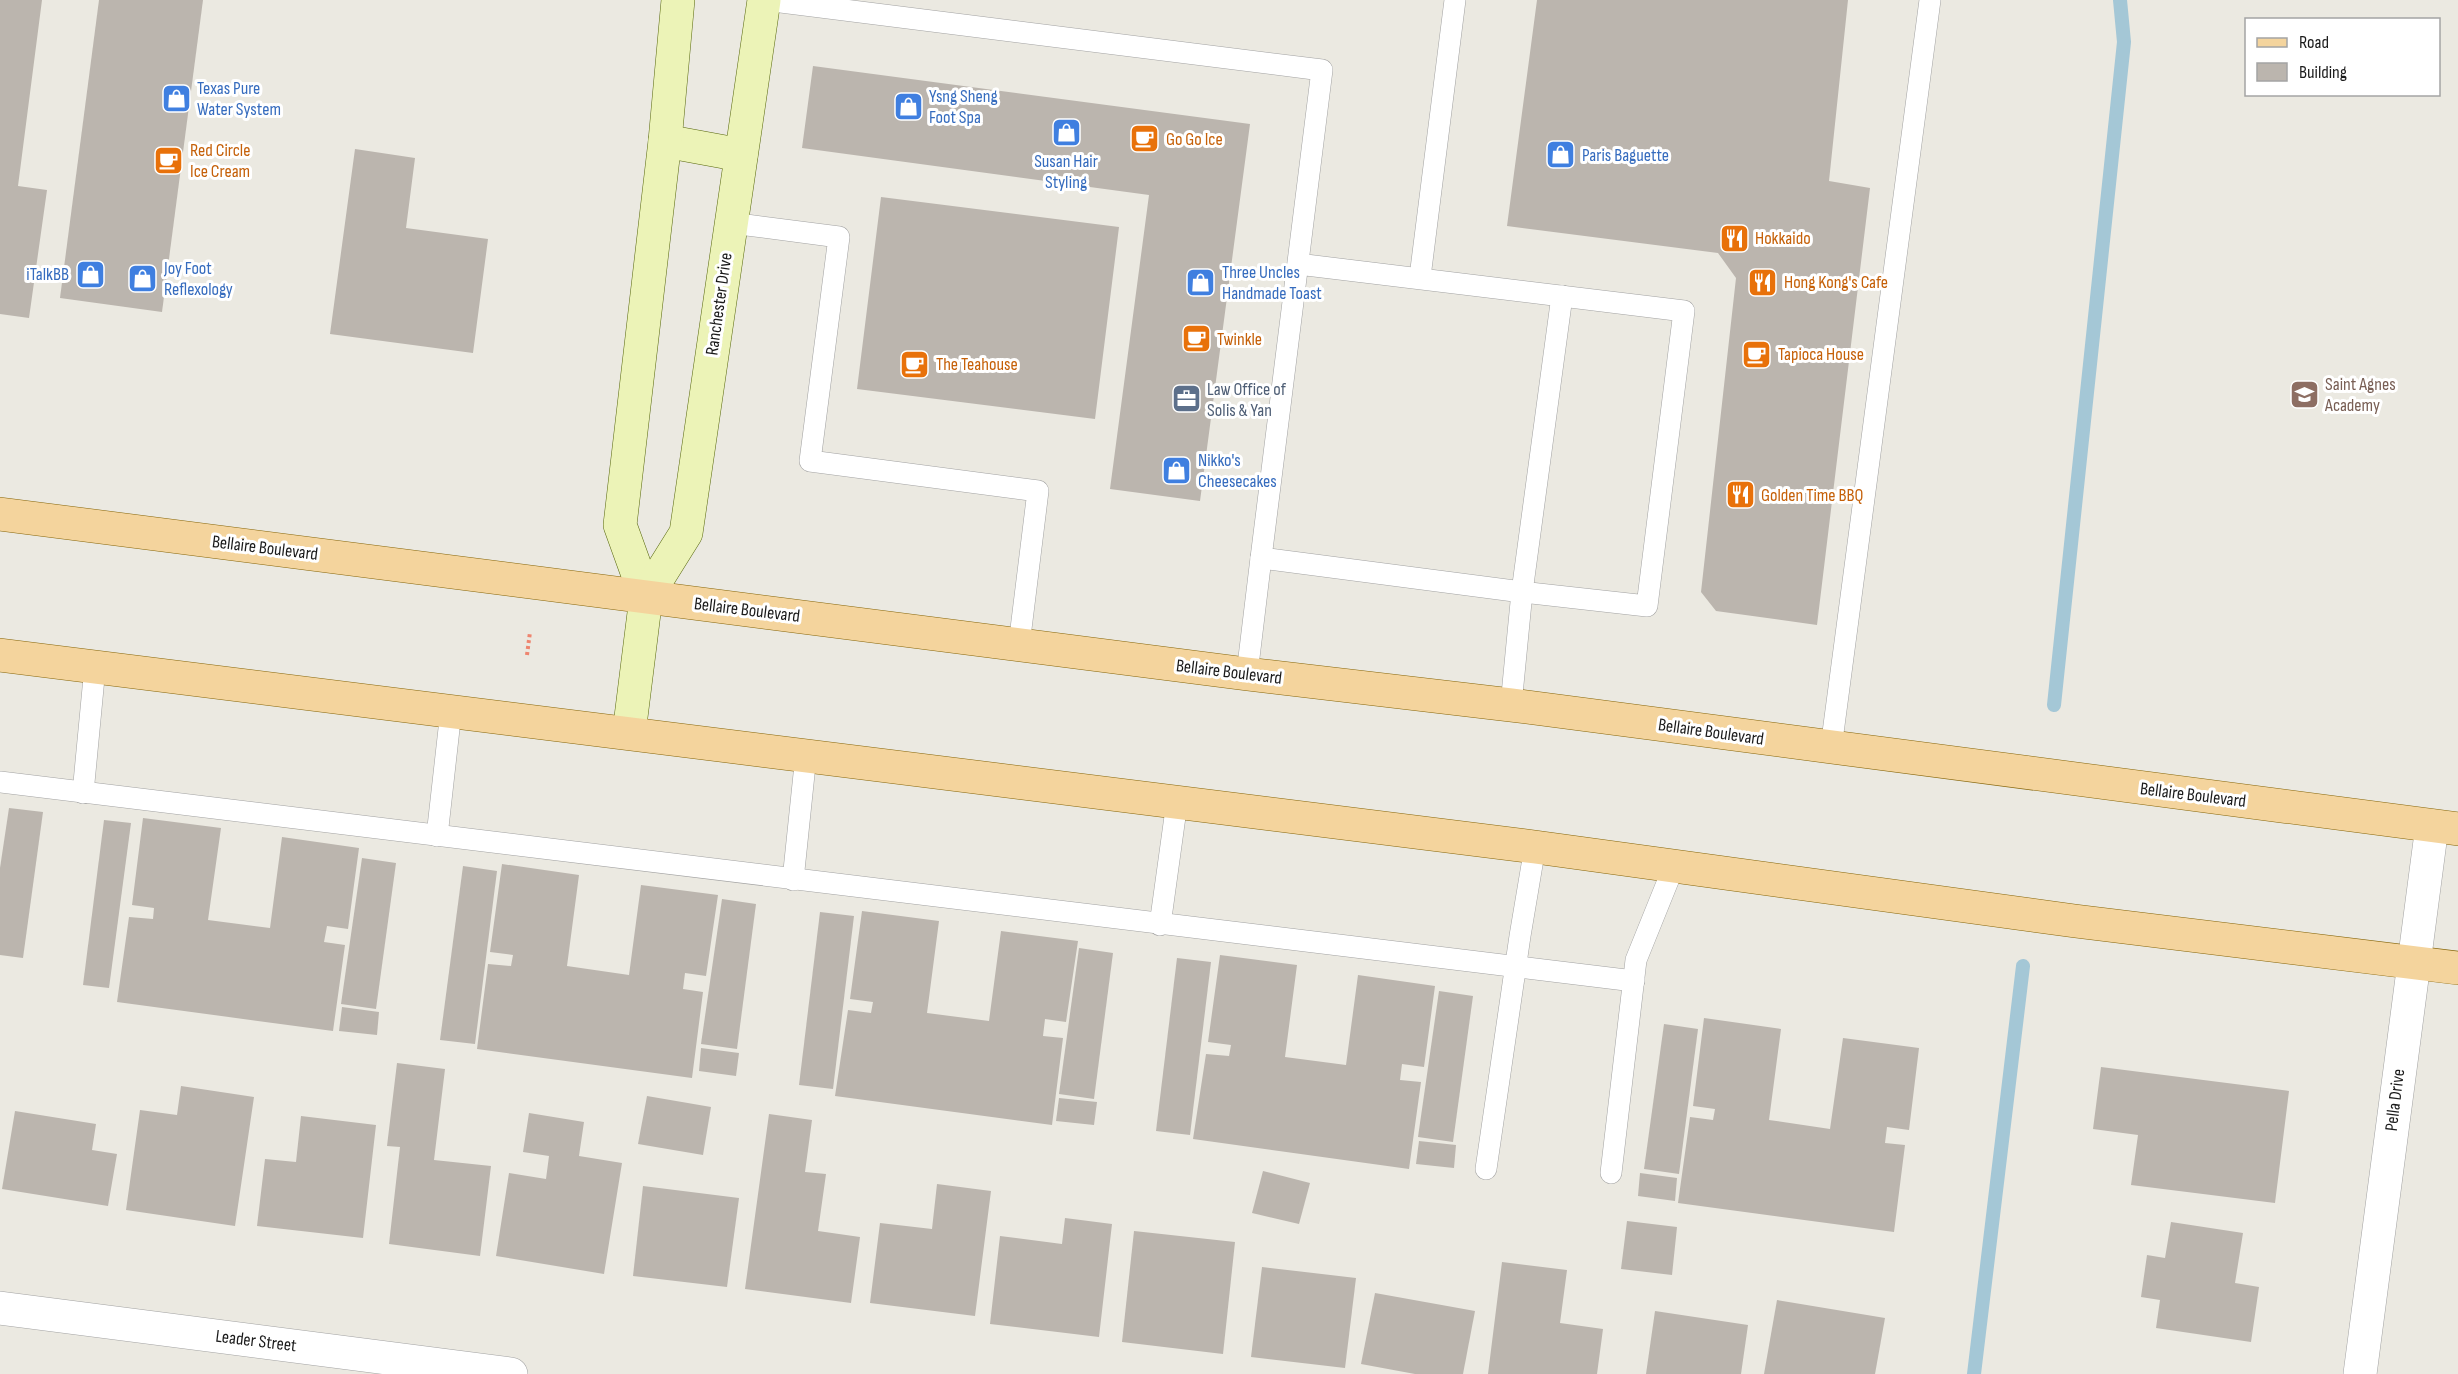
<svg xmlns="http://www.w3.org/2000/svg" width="2458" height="1374" font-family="'Sofia Sans Condensed',sans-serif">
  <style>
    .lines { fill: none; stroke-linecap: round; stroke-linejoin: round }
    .stream { stroke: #a4c7d6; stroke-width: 14 }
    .building { fill: #bbb5ae }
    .lane-casing { stroke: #a2a2a2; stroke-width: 22 }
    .street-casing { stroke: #a2a2a2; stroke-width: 34 }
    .secondary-casing { stroke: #57670d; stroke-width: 34 }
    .primary-casing { stroke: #86660b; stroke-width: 34 }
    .path { stroke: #ee856f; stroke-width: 4; stroke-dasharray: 3 3; stroke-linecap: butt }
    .lane { stroke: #fff; stroke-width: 21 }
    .street { stroke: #fff; stroke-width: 33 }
    .secondary { stroke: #ecf3b7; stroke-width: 33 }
    .primary { stroke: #f4d49d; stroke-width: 33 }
    .labels { text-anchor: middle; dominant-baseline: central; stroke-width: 6; stroke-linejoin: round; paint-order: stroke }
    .shop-label { font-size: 18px; fill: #366cbe; stroke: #fff; text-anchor: start }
    .food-label { font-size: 18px; fill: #c56008; stroke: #fff; text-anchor: start }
    .street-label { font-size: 18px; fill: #1b1b1b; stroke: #fff }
    .education-label { font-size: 18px; fill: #785e54; stroke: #fff; text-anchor: start }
    .service-label { font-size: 18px; fill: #4e5e75; stroke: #fff; text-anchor: start }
  </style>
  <rect width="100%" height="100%" fill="#ebe9e1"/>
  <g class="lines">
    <g class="stream">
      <polyline points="2054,705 2124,42 2120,0"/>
      <polyline points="1974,1374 2023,966"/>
    </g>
  </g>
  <g class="building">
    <polygon points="0,0 42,0 18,186 47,190 29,318 0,314"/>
    <polygon points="99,0 203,0 162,312 60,298"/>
    <polygon points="1537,0 1848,0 1829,181 1870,188 1817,625 1716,611 1701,592 1736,278 1718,253 1507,226"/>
    <polygon points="813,66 1250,124 1200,501 1110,489 1149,195 802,148"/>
    <polygon points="355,149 415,158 406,228 488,239 473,353 330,334"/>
    <polygon points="881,197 1119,227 1095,419 857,389"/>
    <polygon points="9,808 43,812 23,958 0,955 0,868"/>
    <polygon points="143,818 221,828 208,920 270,928 282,837 359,848 348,929 327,926 324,942 345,945 333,1031 117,1002 129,917 153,919 154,908 132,905"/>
    <polygon points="104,820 131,823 109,988 83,985"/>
    <polygon points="362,858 396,863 376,1009 341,1004"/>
    <polygon points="502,864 579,875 567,966 629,975 641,885 718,895 706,976 685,973 683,989 703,992 692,1078 477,1049 488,964 511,966 513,955 490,952"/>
    <polygon points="463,866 497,871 475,1044 440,1040"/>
    <polygon points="722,899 756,904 737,1049 701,1044"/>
    <polygon points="862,911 939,921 927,1013 989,1021 1001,931 1078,941 1066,1022 1045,1019 1043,1036 1063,1038 1052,1125 835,1096 848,1010 871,1013 873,1002 850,999"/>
    <polygon points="820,912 854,916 833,1089 799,1085"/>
    <polygon points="1079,948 1113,953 1094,1099 1059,1094"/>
    <polygon points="1220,955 1297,965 1285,1057 1346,1065 1358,975 1435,986 1424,1067 1402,1064 1400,1080 1421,1082 1409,1169 1193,1139 1206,1054 1229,1056 1231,1045 1208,1042"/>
    <polygon points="1177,958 1211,962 1190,1135 1156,1131"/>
    <polygon points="1439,991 1473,996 1453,1142 1418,1137"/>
    <polygon points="342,1007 379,1012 377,1035 339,1031"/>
    <polygon points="1704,1018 1781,1029 1769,1120 1830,1129 1843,1038 1919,1048 1909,1130 1887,1127 1885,1143 1905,1145 1894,1232 1678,1203 1690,1117 1713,1120 1715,1109 1693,1106"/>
    <polygon points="1664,1024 1698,1029 1679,1174 1644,1169"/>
    <polygon points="701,1048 739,1053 736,1076 699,1071"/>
    <polygon points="397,1063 445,1069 434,1160 491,1166 480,1256 389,1244 400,1147 387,1146"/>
    <polygon points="2101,1067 2289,1091 2275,1203 2131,1185 2138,1135 2093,1129"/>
    <polygon points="181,1086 254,1097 235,1226 126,1210 140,1110 177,1115"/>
    <polygon points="647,1096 711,1107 703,1155 638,1144"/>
    <polygon points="1059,1098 1097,1102 1094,1125 1056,1121"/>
    <polygon points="15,1111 96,1124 92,1150 117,1154 108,1206 2,1189"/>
    <polygon points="529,1113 584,1122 579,1156 622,1163 604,1274 496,1256 509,1173 546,1179 549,1156 523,1152"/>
    <polygon points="769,1114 812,1120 805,1172 826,1174 818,1231 860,1237 851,1303 745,1289"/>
    <polygon points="301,1116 376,1125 363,1238 257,1226 265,1159 296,1162"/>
    <polygon points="1419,1141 1456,1145 1454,1168 1416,1164"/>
    <polygon points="1263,1171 1310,1183 1299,1224 1252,1213"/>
    <polygon points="1640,1173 1677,1178 1675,1201 1638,1196"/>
    <polygon points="937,1184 991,1191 975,1316 870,1303 880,1223 932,1229"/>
    <polygon points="643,1186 739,1198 727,1287 633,1276"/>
    <polygon points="1065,1218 1112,1224 1099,1337 990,1324 1000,1236 1062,1244"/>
    <polygon points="1627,1221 1677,1227 1672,1275 1621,1269"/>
    <polygon points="2171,1222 2243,1233 2235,1283 2259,1287 2251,1342 2156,1328 2160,1300 2141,1297 2147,1255 2165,1258"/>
    <polygon points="1134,1231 1235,1242 1223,1354 1122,1342"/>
    <polygon points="1502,1262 1567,1270 1560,1323 1603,1329 1597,1374 1488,1374"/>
    <polygon points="1262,1267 1356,1278 1345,1368 1251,1357"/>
    <polygon points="1375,1293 1475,1311 1463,1374 1415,1374 1361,1364"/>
    <polygon points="1777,1300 1885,1318 1875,1374 1764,1374"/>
    <polygon points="1655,1311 1748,1325 1741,1374 1646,1374"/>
  </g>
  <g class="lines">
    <defs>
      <g id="lane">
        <polyline points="765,0 1322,70 1261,558 1522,592 1647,606 1684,311 1298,264"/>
        <polyline points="731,223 839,237 810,461 1038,491 1019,645"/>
        <polyline points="1420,277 1455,0"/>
        <polyline points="1247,674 1261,558"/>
        <polyline points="1511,705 1522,592 1562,296"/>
        <polyline points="1831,748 1930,0"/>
        <polyline points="0,782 1634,981"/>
        <polyline points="83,793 95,667"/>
        <polyline points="437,836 451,711"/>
        <polyline points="793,880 806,755"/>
        <polyline points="1160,925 1177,802"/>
        <polyline points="1486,1169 1520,936 1535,847"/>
        <polyline points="1611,1173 1636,960 1674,866"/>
      </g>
      <g id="street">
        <polyline points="0,1308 511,1374"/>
        <polyline points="2360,1374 2432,826"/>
      </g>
      <g id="secondary">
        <polyline points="665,141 741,155"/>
        <polyline points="646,597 620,525 665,141 678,0"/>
        <polyline points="629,733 646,597 686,533 764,0"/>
      </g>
      <g id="primary">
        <polyline points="0,514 1247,674 1511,705 2458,829"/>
        <polyline points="0,655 1535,847 2075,921 2458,968"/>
      </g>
    </defs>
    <use href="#lane" class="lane-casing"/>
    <use href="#street" class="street-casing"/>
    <use href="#secondary" class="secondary-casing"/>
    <use href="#primary" class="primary-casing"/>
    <polyline class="path" points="527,655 530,632"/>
    <use href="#lane" class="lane"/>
    <use href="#street" class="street"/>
    <use href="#secondary" class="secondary"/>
    <use href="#primary" class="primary"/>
  </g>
  <defs>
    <symbol id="shop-square" viewBox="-11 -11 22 22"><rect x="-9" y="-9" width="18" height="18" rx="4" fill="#3f7fe0" stroke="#fff"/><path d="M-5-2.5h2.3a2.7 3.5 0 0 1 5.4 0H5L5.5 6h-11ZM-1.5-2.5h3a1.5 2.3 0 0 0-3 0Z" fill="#fff"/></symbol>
    <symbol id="cafe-square" viewBox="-11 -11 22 22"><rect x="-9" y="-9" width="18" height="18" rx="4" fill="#e8710a" stroke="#fff"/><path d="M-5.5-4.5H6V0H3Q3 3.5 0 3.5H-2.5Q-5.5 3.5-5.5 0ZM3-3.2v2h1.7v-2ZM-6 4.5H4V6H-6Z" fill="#fff"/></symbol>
    <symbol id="restaurant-square" viewBox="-11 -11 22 22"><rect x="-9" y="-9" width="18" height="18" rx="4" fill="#e8710a" stroke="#fff"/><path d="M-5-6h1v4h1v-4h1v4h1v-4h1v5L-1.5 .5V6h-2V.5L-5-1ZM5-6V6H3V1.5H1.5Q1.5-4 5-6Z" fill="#fff"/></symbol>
    <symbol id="school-square" viewBox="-11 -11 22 22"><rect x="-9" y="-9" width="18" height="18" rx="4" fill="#8d6e63" stroke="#fff"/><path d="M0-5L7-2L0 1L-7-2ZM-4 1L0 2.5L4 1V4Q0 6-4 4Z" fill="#fff"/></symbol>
    <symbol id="office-square" viewBox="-11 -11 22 22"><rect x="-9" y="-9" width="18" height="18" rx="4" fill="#5c6f8a" stroke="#fff"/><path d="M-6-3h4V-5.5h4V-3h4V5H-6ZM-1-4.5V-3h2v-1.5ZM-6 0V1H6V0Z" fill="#fff"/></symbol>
  </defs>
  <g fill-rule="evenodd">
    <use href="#shop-square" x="160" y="82" width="33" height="33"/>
    <use href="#shop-square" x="892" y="90" width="33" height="33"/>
    <use href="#shop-square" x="1050" y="116" width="33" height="33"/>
    <use href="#cafe-square" x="1128" y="122" width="33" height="33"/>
    <use href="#shop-square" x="1544" y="138" width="33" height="33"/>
    <use href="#cafe-square" x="152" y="144" width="33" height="33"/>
    <use href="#restaurant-square" x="1718" y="222" width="33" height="33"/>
    <use href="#shop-square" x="74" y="258" width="33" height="33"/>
    <use href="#shop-square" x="126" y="262" width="33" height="33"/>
    <use href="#shop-square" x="1184" y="266" width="33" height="33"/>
    <use href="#restaurant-square" x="1746" y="266" width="33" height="33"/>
    <use href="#cafe-square" x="1180" y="322" width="33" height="33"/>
    <use href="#cafe-square" x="1740" y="338" width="33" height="33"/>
    <use href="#cafe-square" x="898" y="348" width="33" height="33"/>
    <use href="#school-square" x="2288" y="378" width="33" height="33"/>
    <use href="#office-square" x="1170" y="382" width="33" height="33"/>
    <use href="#shop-square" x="1160" y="454" width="33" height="33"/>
    <use href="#restaurant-square" x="1724" y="478" width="33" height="33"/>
  </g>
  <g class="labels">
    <g class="shop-label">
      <text x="197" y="88">Texas Pure<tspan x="197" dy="21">Water System</tspan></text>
      <text x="929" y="96">Ysng Sheng<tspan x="929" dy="21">Foot Spa</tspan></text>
      <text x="1582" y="155">Paris Baguette</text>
      <text x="1066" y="161" text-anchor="middle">Susan Hair<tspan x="1066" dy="21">Styling</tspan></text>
      <text x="164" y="268">Joy Foot<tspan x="164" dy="21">Reflexology</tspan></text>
      <text x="1222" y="272">Three Uncles<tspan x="1222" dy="21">Handmade Toast</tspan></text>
      <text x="69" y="274" text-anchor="end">iTalkBB</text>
      <text x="1198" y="460">Nikko's<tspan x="1198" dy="21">Cheesecakes</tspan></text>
    </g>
    <g class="food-label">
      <text x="1166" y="139">Go Go Ice</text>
      <text x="190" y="150">Red Circle<tspan x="190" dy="21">Ice Cream</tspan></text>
      <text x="1755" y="238">Hokkaido</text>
      <text x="1784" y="282">Hong Kong's Cafe</text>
      <text x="1217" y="339">Twinkle</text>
      <text x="1778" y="354">Tapioca House</text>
      <text x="936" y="364">The Teahouse</text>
      <text x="1761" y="495">Golden Time BBQ</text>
    </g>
    <g class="street-label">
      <text transform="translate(719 304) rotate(-82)">Ranchester Drive</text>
      <text transform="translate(265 548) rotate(7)">Bellaire Boulevard</text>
      <text transform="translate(747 610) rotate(7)">Bellaire Boulevard</text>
      <text transform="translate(1229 672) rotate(7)">Bellaire Boulevard</text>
      <text transform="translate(1711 732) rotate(8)">Bellaire Boulevard</text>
      <text transform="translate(2193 795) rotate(7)">Bellaire Boulevard</text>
      <text transform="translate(2395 1100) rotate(-83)">Pella Drive</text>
      <text transform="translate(256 1341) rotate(7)">Leader Street</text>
    </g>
    <g class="education-label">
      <text x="2325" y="384">Saint Agnes<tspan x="2325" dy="21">Academy</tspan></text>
    </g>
    <g class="service-label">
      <text x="1207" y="389">Law Office of<tspan x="1207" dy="21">Solis &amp; Yan</tspan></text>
    </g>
  </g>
  <rect x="2245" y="18" width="195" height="78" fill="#ffffff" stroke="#a4a4a4" stroke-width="1.5"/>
  <rect x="2257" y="38" width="30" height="9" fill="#f4d49d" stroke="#a4a4a4" stroke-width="1.5"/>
  <text x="2299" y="48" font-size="18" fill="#1b1b1b">Road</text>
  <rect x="2257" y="63" width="30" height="18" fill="#bbb5ae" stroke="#a4a4a4" stroke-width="1.5"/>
  <text x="2299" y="78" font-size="18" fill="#1b1b1b">Building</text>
</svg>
